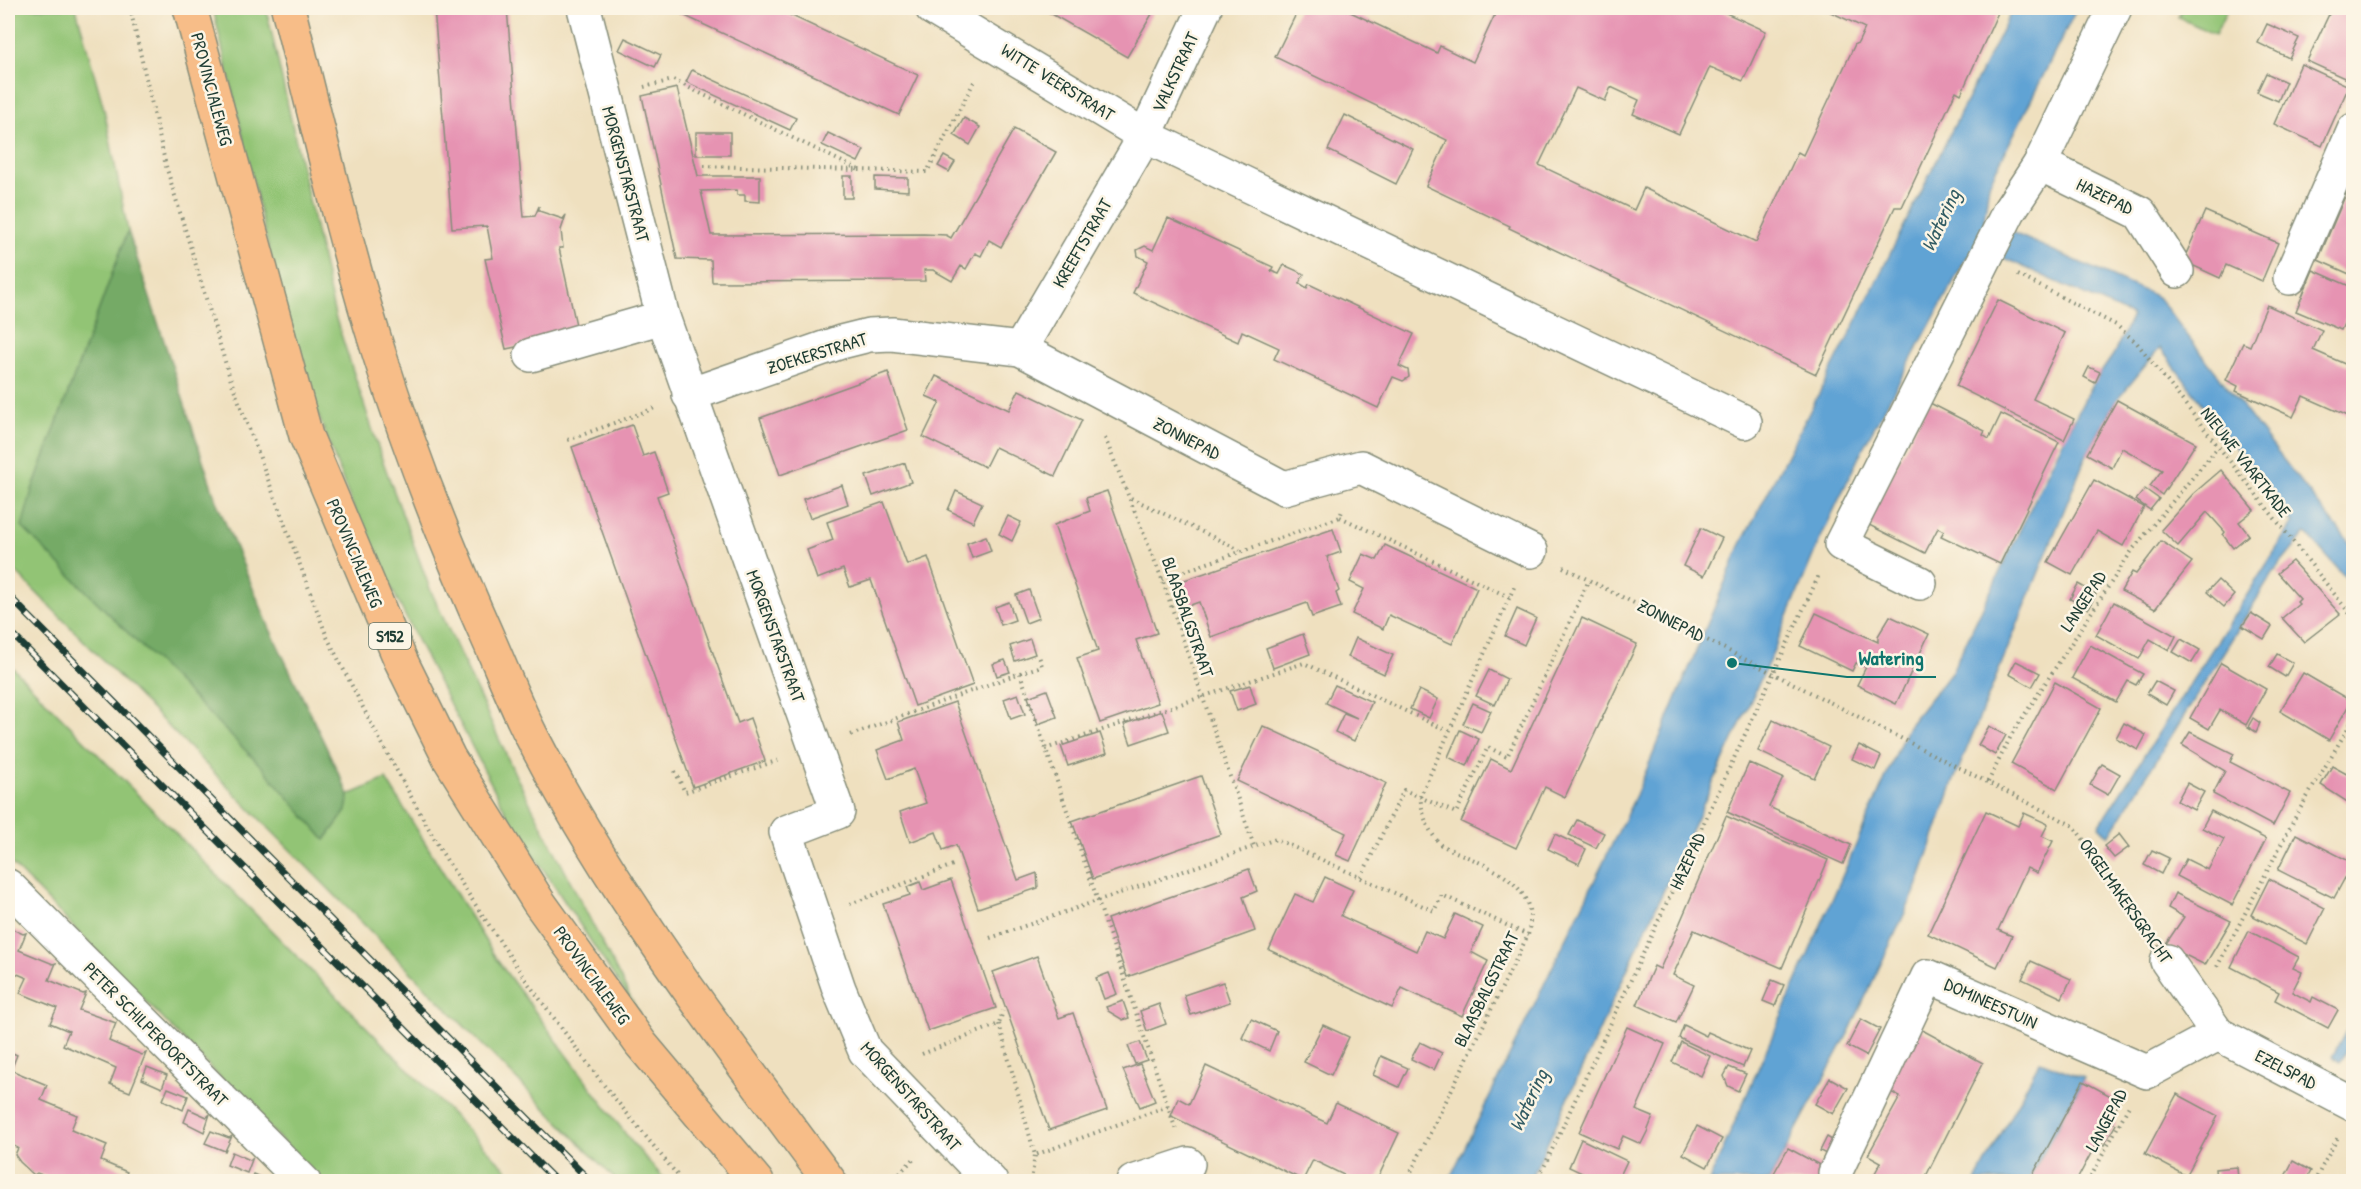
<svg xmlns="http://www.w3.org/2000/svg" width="2361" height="1189" font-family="'Patrick Hand',sans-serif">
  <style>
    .green { fill: #92c474; stroke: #588054; stroke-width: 1.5 }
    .forest { fill: #75aa66; stroke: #4a744d; stroke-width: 1.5 }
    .water { fill: #60a3d4; stroke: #407084; stroke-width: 1.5 }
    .building { fill: #e693b2 }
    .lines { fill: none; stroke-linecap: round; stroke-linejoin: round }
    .minor-casing { stroke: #878e7a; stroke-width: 36 }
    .major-casing { stroke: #878e7a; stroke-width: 36 }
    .path { stroke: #878e7a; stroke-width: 4; stroke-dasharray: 1.5 4.5; stroke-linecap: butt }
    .minor { stroke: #fff; stroke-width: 33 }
    .major { stroke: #f7bd88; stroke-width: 33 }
    .rail-casing { stroke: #1f3d34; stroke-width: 7 }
    .rail { stroke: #fcf5e5; stroke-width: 4.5; stroke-dasharray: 14; stroke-linecap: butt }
    .labels { text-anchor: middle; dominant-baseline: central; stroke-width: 5; stroke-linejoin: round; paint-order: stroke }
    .shield { fill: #fcf5e5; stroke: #617469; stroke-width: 1.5 }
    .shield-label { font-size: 16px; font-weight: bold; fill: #1f3d34 }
    .street-label { font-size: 18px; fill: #1f3d34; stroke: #fcf5e5 }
    .water-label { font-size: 20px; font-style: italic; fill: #325c64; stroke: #fcf5e5 }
    .leader { fill: none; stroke: #0f766e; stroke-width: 2 }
    .callout-dot { fill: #0f766e; stroke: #fcf5e5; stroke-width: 2 }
    .callout-label { font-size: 20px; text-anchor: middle; font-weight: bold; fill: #0f766e; stroke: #fcf5e5; stroke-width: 5; stroke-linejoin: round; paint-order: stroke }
  </style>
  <rect width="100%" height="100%" fill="#fcf5e5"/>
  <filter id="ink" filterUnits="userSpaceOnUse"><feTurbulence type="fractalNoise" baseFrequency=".0167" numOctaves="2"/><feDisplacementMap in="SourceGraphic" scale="12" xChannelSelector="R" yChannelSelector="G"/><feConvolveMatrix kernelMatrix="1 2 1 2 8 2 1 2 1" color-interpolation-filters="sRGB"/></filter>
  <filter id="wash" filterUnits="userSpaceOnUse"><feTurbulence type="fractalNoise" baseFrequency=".008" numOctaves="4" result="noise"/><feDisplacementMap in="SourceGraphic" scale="24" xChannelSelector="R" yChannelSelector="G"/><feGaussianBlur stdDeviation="1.35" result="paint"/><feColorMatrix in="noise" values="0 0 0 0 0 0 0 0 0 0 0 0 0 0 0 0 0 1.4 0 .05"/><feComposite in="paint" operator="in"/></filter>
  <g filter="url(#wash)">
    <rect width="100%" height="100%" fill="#efe0bf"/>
    <g class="green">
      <polygon points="14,8 76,8 104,109 128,231 32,490 325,840 346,811 349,795 386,779 497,960 630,1140 666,1181 617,1181 8,564 8,18"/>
      <polygon points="213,8 266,8 335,316 382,459 430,589 515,774 639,1014 508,816 424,654 358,520 316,409 280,298"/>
      <polygon points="2182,8 2228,8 2215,35 2178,17"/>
      <polygon points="8,663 518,1181 321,1181 8,860"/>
    </g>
    <polygon class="forest" points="128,231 217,503 270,629 349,795 346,811 325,840 262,767 22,527 32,490"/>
    <g class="water">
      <polygon points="2013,8 2077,8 1989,184 1984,220 2158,297 2306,489 2353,547 2353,586 2306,533 2273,573 2109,836 2099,826 2293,523 2160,348 2117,400 2087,454 1952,785 1917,887 1849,1032 1769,1181 1709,1181 1908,726 1952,671 2057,453 2091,387 2113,355 2132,316 2004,258 1967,257 1864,446 1817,546 1771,657 1530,1181 1448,1182 1636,795 1740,546 1853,328"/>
      <polygon points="2353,1018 2353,1036 2340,1062 2332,1057"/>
      <polygon points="2040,1061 2084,1078 2028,1181 1976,1181"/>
    </g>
    <g id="blocks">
      <g class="building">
        <polygon points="434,8 507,8 524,217 535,216 539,206 539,211 563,219 566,215 561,230 563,248 559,248 578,334 506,349 485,259 493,258 487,226 452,228"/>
        <polygon points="668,8 775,8 918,75 899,115"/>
        <polygon points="1041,8 1140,8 1152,14 1127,57"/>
        <polygon points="1299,8 1342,8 1437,53 1440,46 1473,62 1498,8 1715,8 1766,31 1743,81 1710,67 1679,134 1633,114 1639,100 1611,87 1605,101 1576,88 1539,165 1634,210 1644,188 1756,242 1798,152 1803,155 1855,44 1858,43 1865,28 1822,8 2000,8 1961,94 1956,91 1902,207 1895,207 1816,374 1509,228 1510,226 1426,186 1447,140 1275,57"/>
        <polygon points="2332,8 2354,8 2351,81 2307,61"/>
        <polygon points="2267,24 2299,38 2289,58 2258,43"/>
        <polygon points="625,38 661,55 655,67 619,50"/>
        <polygon points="2301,64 2349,86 2322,146 2274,124"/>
        <polygon points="692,70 796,118 790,130 686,82"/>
        <polygon points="2266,73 2286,82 2278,101 2257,92"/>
        <polygon points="677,88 698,176 760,176 760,202 745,201 745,195 737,195 737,190 701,191 711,235 924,234 946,235 951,238 1014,129 1056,152 1001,247 989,240 981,256 975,253 966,269 961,266 952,281 933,270 924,270 925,281 712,282 711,260 677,259 642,96"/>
        <polygon points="1345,115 1413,149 1396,184 1328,150"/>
        <polygon points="964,118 980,127 970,145 954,135"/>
        <rect x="696" y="132" width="34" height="23"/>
        <polygon points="828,133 864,150 858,162 822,145"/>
        <polygon points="944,156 955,162 949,172 938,166"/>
        <rect x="843" y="176" width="9" height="22"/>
        <polygon points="875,177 908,178 908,191 875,189"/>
        <polygon points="2346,194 2354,197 2354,276 2318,260"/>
        <polygon points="2205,211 2278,243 2262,281 2226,265 2220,278 2183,261"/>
        <polygon points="1168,218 1273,267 1271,271 1279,274 1284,265 1304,274 1299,283 1307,288 1309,284 1414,334 1399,366 1408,370 1409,377 1403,381 1393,377 1378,408 1274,359 1279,348 1242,331 1238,342 1133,293 1148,261 1138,256 1137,250 1145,246 1153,250"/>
        <polygon points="2313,270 2354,288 2354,302 2341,330 2296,311"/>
        <polygon points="1998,300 2065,333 2033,399 2074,419 2064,440 1956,386"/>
        <polygon points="2267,305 2322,330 2313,350 2354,368 2354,402 2348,416 2303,396 2293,417 2236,391 2238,386 2226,380 2243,343 2250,346"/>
        <polygon points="2089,367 2100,372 2095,383 2084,377"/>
        <polygon points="888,372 908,430 780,475 760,418"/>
        <polygon points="936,376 1009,410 1019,390 1082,420 1055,476 995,447 985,467 923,437 940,402 926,396"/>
        <polygon points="2117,400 2196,443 2162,495 2150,486 2162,470 2122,448 2112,468 2087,454"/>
        <polygon points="1928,402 1985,431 1983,435 1989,439 2001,414 2059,442 2000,564 1941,536 1944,531 1938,528 1925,553 1867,524"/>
        <polygon points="632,425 643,456 654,452 668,492 657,496 738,723 750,718 765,761 693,787 572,447"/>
        <polygon points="905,463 911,482 873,496 866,476"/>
        <polygon points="2221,470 2254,510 2239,522 2249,535 2233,548 2223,535 2225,532 2207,512 2178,546 2161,530 2193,494"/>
        <polygon points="2094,480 2144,507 2123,546 2097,531 2072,575 2048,562"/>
        <polygon points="842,485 848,504 810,518 803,499"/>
        <polygon points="2145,489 2159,499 2150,510 2136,500"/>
        <polygon points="956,491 982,503 973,522 948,510"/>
        <polygon points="1107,491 1157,633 1136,640 1158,703 1100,723 1077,658 1098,651 1054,525 1090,511 1086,498"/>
        <polygon points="884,502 907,565 928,557 973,685 915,706 871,580 850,587 843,569 817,579 807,550 833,540 827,522"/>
        <polygon points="1008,516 1021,522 1012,541 999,534"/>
        <polygon points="1701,528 1722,538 1704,576 1683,566"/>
        <polygon points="1333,529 1341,552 1327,557 1339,591 1336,593 1341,607 1312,617 1307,603 1211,637 1199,602 1185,607 1176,583"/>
        <polygon points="986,536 991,551 972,558 967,543"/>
        <polygon points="2161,541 2192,562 2155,609 2121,591 2132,572 2136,574"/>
        <polygon points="1385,545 1477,588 1452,644 1389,615 1383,629 1352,614 1364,589 1350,582 1363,554 1377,560"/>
        <polygon points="2292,561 2340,614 2304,642 2282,618 2299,604 2297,602 2300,599 2277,573"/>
        <polygon points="2218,580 2234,595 2224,607 2207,592"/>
        <polygon points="2078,584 2096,594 2088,609 2070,599"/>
        <polygon points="1029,590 1039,618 1026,623 1016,595"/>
        <polygon points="1009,602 1015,620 1001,625 995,607"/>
        <polygon points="2114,602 2176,636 2169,650 2150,639 2139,659 2096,635"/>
        <polygon points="1517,609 1536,618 1524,645 1505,636"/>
        <polygon points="1816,613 1878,642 1878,636 1890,616 1929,634 1896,704 1857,685 1866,667 1856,663 1852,671 1800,646"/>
        <polygon points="2251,613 2272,626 2264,639 2242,626"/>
        <polygon points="1582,618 1637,644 1565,797 1545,787 1516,848 1461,822 1491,759 1511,769"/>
        <polygon points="1303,634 1310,654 1273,668 1266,648"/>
        <polygon points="1356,638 1393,655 1384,674 1348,657"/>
        <polygon points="1030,639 1035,654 1015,661 1010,646"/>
        <polygon points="2181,639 2200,650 2192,663 2173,652"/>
        <polygon points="2090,645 2143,674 2136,685 2128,681 2116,702 2072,678"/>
        <polygon points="2277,654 2293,663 2285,677 2269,667"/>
        <polygon points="1005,660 1010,672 997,676 993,664"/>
        <polygon points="2016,661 2040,673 2032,687 2009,674"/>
        <polygon points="2221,663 2266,689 2246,725 2220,710 2209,729 2190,718"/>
        <polygon points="1489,670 1507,679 1495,705 1476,696"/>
        <polygon points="2303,673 2351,701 2329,740 2280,711"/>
        <polygon points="2155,681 2174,691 2166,705 2147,694"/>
        <polygon points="2055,682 2101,708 2057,789 2011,764"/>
        <polygon points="1250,685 1256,704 1237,711 1230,691"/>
        <polygon points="1335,685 1372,702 1354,741 1335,732 1344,713 1357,718 1326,703"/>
        <polygon points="1047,690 1057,717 1038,724 1028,697"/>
        <polygon points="1419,690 1438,699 1429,718 1410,709"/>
        <polygon points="1018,694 1025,714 1011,719 1004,699"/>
        <polygon points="955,702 1018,880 1037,873 1038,888 978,908 956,845 943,850 936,832 910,842 900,812 926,803 914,769 888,779 877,750 904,740 898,722"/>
        <polygon points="1473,703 1491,711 1481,732 1463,724"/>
        <polygon points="1162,711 1169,731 1131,744 1124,724"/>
        <polygon points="2253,718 2260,723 2256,732 2248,727"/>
        <polygon points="1773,720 1829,747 1814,778 1758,751"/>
        <polygon points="2124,723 2146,735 2138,750 2116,738"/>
        <polygon points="1263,726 1386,783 1350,861 1336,855 1346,833 1237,781"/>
        <polygon points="1989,726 2006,735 1995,755 1978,745"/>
        <polygon points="1460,730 1479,739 1467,766 1448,757"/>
        <polygon points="2190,732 2234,754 2230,762 2290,793 2273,826 2213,794 2225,771 2182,745"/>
        <polygon points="1100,733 1107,753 1068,766 1061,746"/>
        <polygon points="1859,745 1881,756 1875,770 1852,759"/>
        <polygon points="1749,763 1783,778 1769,807 1851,845 1843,864 1727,812"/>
        <polygon points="2102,764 2120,774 2108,795 2090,785"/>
        <polygon points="2332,766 2354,778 2352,805 2321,785"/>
        <polygon points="1201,776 1221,834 1093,879 1072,821"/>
        <polygon points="2187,783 2204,792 2194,810 2177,801"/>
        <polygon points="1986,811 2018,826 2024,813 2048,824 2042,836 2053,841 2037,873 2027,868 1998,930 2012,936 1997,967 1928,934"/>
        <polygon points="2211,811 2266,839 2232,905 2177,876 2186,859 2208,870 2216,855 2224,839 2202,828"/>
        <polygon points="1726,816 1828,860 1782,968 1694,930 1673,975 1694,985 1676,1023 1637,1005 1654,966 1660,969"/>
        <polygon points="1577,820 1604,833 1596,848 1569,835"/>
        <polygon points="1555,834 1586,849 1579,864 1548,849"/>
        <polygon points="2119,834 2129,847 2114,858 2104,846"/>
        <polygon points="2296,834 2353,863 2334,898 2278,870"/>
        <polygon points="2152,850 2169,858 2161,874 2144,865"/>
        <polygon points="1249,869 1257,891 1243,897 1255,931 1127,977 1107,919"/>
        <polygon points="1325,877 1353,890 1341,916 1416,951 1425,931 1443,939 1455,914 1483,927 1471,952 1488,961 1462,1016 1402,988 1392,1008 1269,950 1295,894 1313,902"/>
        <polygon points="2269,879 2325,908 2307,944 2251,915"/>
        <polygon points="951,880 996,1008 928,1031 883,904 910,895 907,887 920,882 923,890"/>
        <polygon points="2175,893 2231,921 2205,965 2165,945 2184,917 2168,908"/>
        <polygon points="8,927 23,934 26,933 19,950 53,964 56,963 49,980 83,994 86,993 79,1010 116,1023 109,1041 142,1055 146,1053 130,1092 110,1084 116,1068 63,1045 69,1031 50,1023 57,1008 20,993 27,978 8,970"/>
        <polygon points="2249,931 2299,957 2293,968 2302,972 2292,992 2311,1002 2313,997 2338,1010 2328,1028 2275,1000 2279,992 2231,967"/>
        <polygon points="1037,956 1059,1018 1073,1013 1107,1110 1049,1130 993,972"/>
        <polygon points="2031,961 2071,979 2062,998 2022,979"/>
        <polygon points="1109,973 1117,994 1104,999 1096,978"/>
        <polygon points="1772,980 1784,985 1775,1006 1763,1001"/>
        <polygon points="1223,982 1230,1002 1191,1015 1184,995"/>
        <polygon points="1123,1001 1129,1018 1123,1020 1108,1011 1106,1007"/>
        <polygon points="1159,1004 1166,1024 1147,1031 1140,1011"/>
        <polygon points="1251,1019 1277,1031 1269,1051 1242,1038"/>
        <polygon points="1861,1019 1880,1029 1866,1056 1847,1046"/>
        <polygon points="1323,1025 1349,1037 1331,1075 1304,1062"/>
        <polygon points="1684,1025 1706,1036 1708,1032 1750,1051 1743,1067 1679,1038"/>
        <polygon points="1913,1025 1983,1063 1923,1182 1870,1182 1881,1162 1868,1155 1900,1097 1880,1086"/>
        <polygon points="1627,1027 1665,1044 1636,1110 1653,1117 1647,1132 1641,1144 1623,1136 1617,1149 1579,1132"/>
        <polygon points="1140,1042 1147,1060 1135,1064 1128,1046"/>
        <polygon points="1420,1042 1442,1053 1434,1070 1411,1059"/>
        <polygon points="1681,1042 1710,1056 1701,1076 1672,1062"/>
        <polygon points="8,1051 17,1055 11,1070 47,1085 41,1100 77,1115 71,1130 107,1145 101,1161 127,1172 123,1182 47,1182 49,1178 37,1173 34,1175 20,1162 15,1155 18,1148 8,1143"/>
        <polygon points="1381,1056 1408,1068 1399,1087 1373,1075"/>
        <polygon points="1140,1064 1155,1101 1140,1107 1123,1070"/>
        <polygon points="1206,1066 1327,1123 1336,1103 1399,1133 1376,1182 1358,1182 1313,1160 1303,1180 1171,1116 1178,1098 1189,1104"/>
        <polygon points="147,1067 167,1075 162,1088 142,1079"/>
        <polygon points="1729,1067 1746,1074 1738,1091 1728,1086 1724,1076"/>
        <polygon points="1830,1078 1848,1088 1833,1114 1815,1104"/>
        <polygon points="2083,1081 2120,1101 2110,1120 2116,1124 2104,1145 2097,1142 2078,1178 2083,1182 2029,1182"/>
        <polygon points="168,1088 188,1096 183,1110 163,1100"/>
        <polygon points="2177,1094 2218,1116 2186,1176 2145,1154"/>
        <polygon points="189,1109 207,1117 210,1114 204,1132 184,1122"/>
        <polygon points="1697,1126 1722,1139 1707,1167 1683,1154"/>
        <polygon points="211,1131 229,1138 232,1136 225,1151 205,1143"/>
        <polygon points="1827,1137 1837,1143 1830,1156 1820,1151"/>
        <polygon points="1581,1139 1627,1161 1617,1182 1601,1182 1569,1167"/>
        <polygon points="1788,1148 1851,1182 1769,1182"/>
        <polygon points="232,1152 250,1160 253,1157 247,1173 227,1165"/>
        <polygon points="2293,1161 2311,1171 2305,1182 2282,1182"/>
        <polygon points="2237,1167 2238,1179 2216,1181 2215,1169"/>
        <polygon points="253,1174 271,1182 250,1182"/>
      </g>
    </g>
  </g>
  <g filter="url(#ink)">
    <use href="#blocks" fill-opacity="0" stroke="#878e7a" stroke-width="1.5"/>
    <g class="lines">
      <defs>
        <g id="minor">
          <polyline points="584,8 663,317 838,812 786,832 839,989 865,1051 991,1182"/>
          <polyline points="932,8 1145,136 1745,422"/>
          <polyline points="2115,8 2040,164 2140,213 2177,271"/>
          <polyline points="2290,278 2354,130"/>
          <polyline points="1020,349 1145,136 1205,8"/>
          <polyline points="531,355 663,317"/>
          <polyline points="689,395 841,342 869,335 892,334 1020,349 1284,488 1361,467 1531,551"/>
          <polyline points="1920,583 1841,544 2009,211 2040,164"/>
          <polyline points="8,886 304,1182"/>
          <polyline points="2167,961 2218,1034 2354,1105"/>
          <polyline points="1835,1173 1928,976 2147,1072 2218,1034"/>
          <polyline points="1133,1182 1188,1164"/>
        </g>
        <g id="major">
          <polyline points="190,8 306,436 401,661 449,758 538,901 641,1044 757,1182"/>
          <path d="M288,8C317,122 343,238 378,350C409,450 448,549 491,645C504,675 516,706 531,735C613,895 723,1038 830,1182"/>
        </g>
      </defs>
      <use href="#minor" class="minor-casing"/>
      <use href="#major" class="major-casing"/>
      <g class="path">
        <polyline points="130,8 166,166 230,378 327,637 374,729 441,851 471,898 525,979 603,1084 683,1182"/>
        <polyline points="644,87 673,80 859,170 701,166"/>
        <polyline points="859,170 927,172 976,78"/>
        <polyline points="2018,275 2116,325 2137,343 2354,619"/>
        <polyline points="1105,438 1162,579 1254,846"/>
        <polyline points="568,440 655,408"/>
        <polyline points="1131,498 1240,550"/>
        <polyline points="1340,517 1509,597"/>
        <polyline points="1563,567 2074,826 2146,931"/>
        <polyline points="1162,579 1340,517 1342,511"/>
        <polyline points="1020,673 1042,666 1039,656"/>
        <polyline points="851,735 1020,673 1176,1130"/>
        <polyline points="1045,749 1304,663 1448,731"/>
        <polyline points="675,771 685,792 779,760"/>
        <polyline points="1988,782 2012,734 2133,549 2218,447"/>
        <polyline points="1361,877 1404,790 1456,813 1488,747 1507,757 1589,580"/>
        <polyline points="850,904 953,865"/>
        <polyline points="990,938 1276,839 1434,911 1442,895 1528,935"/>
        <polyline points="2217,967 2297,814 2354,718"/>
        <polyline points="999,1024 1035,1155 1168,1106"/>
        <polyline points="922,1054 999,1024 1003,1011"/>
        <polyline points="1031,1181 1035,1155"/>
        <polyline points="901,1182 896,1176 916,1157"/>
        <path d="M1406,1182L1528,935C1542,879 1481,865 1441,845C1427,830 1423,816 1420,797L1515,585"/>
        <polyline points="1537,1182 1820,573"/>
        <polyline points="2088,1182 2130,1104"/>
        <polyline points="2314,1182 2338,1137"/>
      </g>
      <use href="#minor" class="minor"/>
      <use href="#major" class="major"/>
      <defs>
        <g id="rail">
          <polyline points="8,595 591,1182"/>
          <polyline points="8,630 557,1182"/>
        </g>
      </defs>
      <use href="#rail" class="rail-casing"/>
      <use href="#rail" class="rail"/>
    </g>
  </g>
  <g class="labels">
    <rect class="shield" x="369" y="623" width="42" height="26" rx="4.5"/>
    <g class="shield-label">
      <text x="390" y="636">S152</text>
    </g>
    <g class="street-label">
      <text transform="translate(1175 72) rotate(-65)">VALKSTRAAT</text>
      <text transform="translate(1058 82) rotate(32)">WITTE VEERSTRAAT</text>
      <text transform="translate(212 89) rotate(75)">PROVINCIALEWEG</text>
      <text transform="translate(626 174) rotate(75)">MORGENSTARSTRAAT</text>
      <text transform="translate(2105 196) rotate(26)">HAZEPAD</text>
      <text transform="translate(1082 243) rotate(-60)">KREEFTSTRAAT</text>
      <text transform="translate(817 353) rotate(-17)">ZOEKERSTRAAT</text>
      <text transform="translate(1187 438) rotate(27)">ZONNEPAD</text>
      <text transform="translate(2246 462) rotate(52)">NIEUWE VAARTKADE</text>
      <text transform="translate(355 553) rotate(67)">PROVINCIALEWEG</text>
      <text transform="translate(2083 601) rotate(-57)">LANGEPAD</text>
      <text transform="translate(1188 617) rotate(71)">BLAASBALGSTRAAT</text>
      <text transform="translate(1671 620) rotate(27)">ZONNEPAD</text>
      <text transform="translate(776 636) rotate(70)">MORGENSTARSTRAAT</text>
      <text transform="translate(1687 861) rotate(-65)">HAZEPAD</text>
      <text transform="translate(2126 901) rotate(55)">ORGELMAKERSGRACHT</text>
      <text transform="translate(592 975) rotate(54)">PROVINCIALEWEG</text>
      <text transform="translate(1486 989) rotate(-64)">BLAASBALGSTRAAT</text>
      <text transform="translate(1991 1003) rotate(24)">DOMINEESTUIN</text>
      <text transform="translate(156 1034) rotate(45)">PETER SCHILPEROORTSTRAAT</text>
      <text transform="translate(2286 1069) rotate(27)">EZELSPAD</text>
      <text transform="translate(911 1096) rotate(48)">MORGENSTARSTRAAT</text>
      <text transform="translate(2106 1120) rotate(-62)">LANGEPAD</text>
    </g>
    <g class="water-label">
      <text transform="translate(1940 220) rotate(-65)">Watering</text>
      <text transform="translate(1528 1100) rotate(-65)">Watering</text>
    </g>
  </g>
  <path class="leader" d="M1732 663L1847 677H1936"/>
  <circle class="callout-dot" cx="1732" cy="663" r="6"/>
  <g class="callout-label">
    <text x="1891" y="665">Watering</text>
  </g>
  <rect width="2361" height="1189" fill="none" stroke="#fcf5e5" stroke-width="30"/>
</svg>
